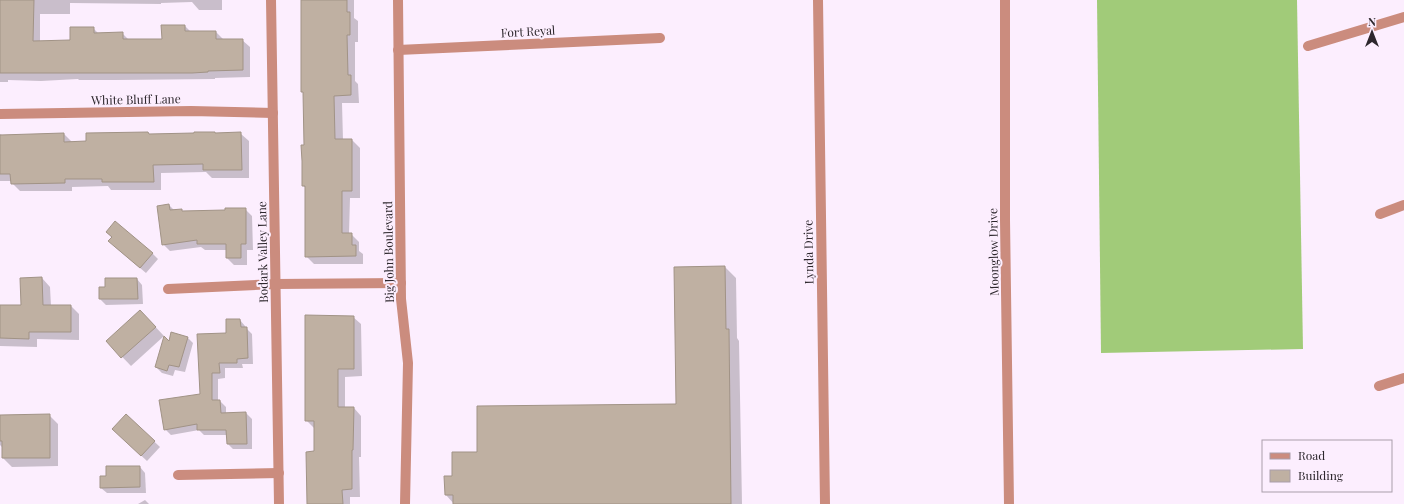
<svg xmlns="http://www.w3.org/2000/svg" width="1404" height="504" font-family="'Playfair Display',serif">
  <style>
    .forest { fill: #a1cb79 }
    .shadow { fill: #0003 }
    .building { fill: #bfb0a2; stroke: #a19386 }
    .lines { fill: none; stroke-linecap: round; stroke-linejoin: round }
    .street { stroke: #cb8c7e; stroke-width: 10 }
    .labels { text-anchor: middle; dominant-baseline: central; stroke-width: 4; stroke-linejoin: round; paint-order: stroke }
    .street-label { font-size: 12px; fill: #2d272d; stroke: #fceefe }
  </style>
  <rect width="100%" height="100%" fill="#fceefe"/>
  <polygon class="forest" points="1097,0 1297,0 1303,349 1101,353"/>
  <g class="shadow">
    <polygon points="0,0 222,0 222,10 199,10 192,2 161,3 161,4 70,3 70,14 40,14 40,42 71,41 93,28 99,34 122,33 129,40 163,40 185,26 191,32 216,32 223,39 242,40 250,47 250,77 215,78 215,79 117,80 79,80 78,79 41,81 8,80 8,82 0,82"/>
    <polygon points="302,0 354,0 354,18 358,21 358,42 355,42 355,81 358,84 359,103 342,103 343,140 352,140 360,148 360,198 350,198 349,234 351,234 359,242 359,251 363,254 363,264 314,264 306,256 306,188 303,186 305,146 304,93 302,91"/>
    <polygon points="148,133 150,135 215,133 216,134 241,134 249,141 249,178 212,178 206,172 161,173 161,190 111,190 108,186 72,187 72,191 20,191 12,183 12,181 0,181 0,134 4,136 64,134 72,142 87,142"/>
    <polygon points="169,205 175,211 181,210 183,212 226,211 245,209 252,216 253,250 247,250 247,265 234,265 227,258 227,250 205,250 201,247 170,251 163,244"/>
    <polygon points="107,232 152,253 158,259 146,273 115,247 112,238"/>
    <polygon points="725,267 736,278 737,338 739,341 742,504 454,504 446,495 445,477 453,477 478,453 677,405"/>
    <polygon points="42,278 50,287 51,306 71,306 79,314 79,340 37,339 37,347 0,346 0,306 22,306"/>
    <polygon points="137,279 142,285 143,304 106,305 100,299 100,288 106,288"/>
    <polygon points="353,317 361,324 362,376 345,377 345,408 354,408 361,416 361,457 359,457 360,497 350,497 350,504 308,504 315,452 314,428 306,420"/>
    <polygon points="149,320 164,336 131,366 107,341"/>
    <polygon points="240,320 245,326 246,328 252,334 253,364 242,364 243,368 225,368 225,378 218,379 218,401 220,401 226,407 226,414 246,413 252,419 252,449 233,449 228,444 227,435 204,435 199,430 171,435 165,429 201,395 228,334"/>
    <polygon points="187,337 193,343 185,372 175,370 173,376 162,373 156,367 169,343"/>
    <polygon points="49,415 58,424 58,466 12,467 3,458 3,448 0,445 0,416"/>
    <polygon points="126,415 160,447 147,461 119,435"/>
    <polygon points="140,467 145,473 146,493 107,493 101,488 107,477"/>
    <polygon points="145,500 149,504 138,504"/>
  </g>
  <g class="building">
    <polygon points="0,0 34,0 33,41 70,40 70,27 94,27 94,33 123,32 123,39 162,39 161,25 185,25 185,31 216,31 216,39 243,39 243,70 208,71 208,72 192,73 0,73"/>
    <polygon points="301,0 347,0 347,12 350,12 350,35 347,35 348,75 351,75 351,95 334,96 335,139 352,139 352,191 342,191 342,233 352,233 352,245 356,245 356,256 305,257 305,186 302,186 302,161 301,145 304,145 303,92 301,92"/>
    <polygon points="148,132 149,134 194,133 194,132 215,132 215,133 241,132 242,170 203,170 203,164 153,165 154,182 102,182 102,179 65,179 65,183 11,184 10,174 0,174 0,135 64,133 64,142 86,141 86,133"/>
    <polygon points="169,204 170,210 182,209 182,211 225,210 225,208 246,208 246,244 241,244 241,258 226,258 226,244 197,244 197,240 162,245 157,206"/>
    <polygon points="115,221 153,253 140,268 108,241 112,237 106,232"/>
    <polygon points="725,266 726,329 729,329 731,504 453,504 453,495 445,495 444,476 452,476 452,452 477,452 477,406 676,404 674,267"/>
    <polygon points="42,277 43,305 71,305 71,332 29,332 29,339 0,338 0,305 21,305 20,278"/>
    <polygon points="105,278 137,278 138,299 99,299 99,287 105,287"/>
    <polygon points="140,310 156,327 121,358 106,341"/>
    <polygon points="305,315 354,316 354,369 338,369 338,407 354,407 353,450 352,450 352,489 342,490 343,504 307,504 306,452 314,451 314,421 305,421"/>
    <polygon points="226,319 240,319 241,327 247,327 248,358 237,359 237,363 219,363 220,373 212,373 212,400 220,400 221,413 246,412 247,444 227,444 226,430 197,430 197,424 164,430 159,400 200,394 197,334 226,333"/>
    <polygon points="171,332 188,337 179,367 169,365 167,371 155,367 164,336 169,341"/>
    <polygon points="50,414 50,458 2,458 2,441 0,441 0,415"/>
    <polygon points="126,414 155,441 141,456 112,429"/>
    <polygon points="106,466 140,466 140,487 100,488 100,476 106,476"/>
  </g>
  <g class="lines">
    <g class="street">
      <polyline points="271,0 279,504"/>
      <polyline points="398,0 401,299 408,363 405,504"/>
      <polyline points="818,0 825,504"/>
      <polyline points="1005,0 1005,220 1009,504"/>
      <polyline points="1308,46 1404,17"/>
      <polyline points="398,50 660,38"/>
      <polyline points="0,114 191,111 273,113"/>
      <polyline points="1380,214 1404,205"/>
      <polyline points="168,289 276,284 401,283"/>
      <polyline points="1379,386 1404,378"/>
      <polyline points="178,475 279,473"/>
    </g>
  </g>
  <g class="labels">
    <g class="street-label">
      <text transform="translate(528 31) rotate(-3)">Fort Reyal</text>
      <text transform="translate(136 99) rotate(-1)">White Bluff Lane</text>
      <text transform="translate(262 252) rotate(-91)">Bodark Valley Lane</text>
      <text transform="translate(388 252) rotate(-91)">Big John Boulevard</text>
      <text transform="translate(808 252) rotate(-91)">Lynda Drive</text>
      <text transform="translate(993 252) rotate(-91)">Moonglow Drive</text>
    </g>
  </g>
  <rect x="1262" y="440" width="130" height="52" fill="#fceefe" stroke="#a99eaa"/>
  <rect x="1270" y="453" width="20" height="6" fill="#cb8c7e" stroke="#a99eaa"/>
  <text x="1298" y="460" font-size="12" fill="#2d272d">Road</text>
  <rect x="1270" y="470" width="20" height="12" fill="#bfb0a2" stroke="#a99eaa"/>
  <text x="1298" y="480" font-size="12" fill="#2d272d">Building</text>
  <g transform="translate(1372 32)" stroke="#fceefe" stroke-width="3" paint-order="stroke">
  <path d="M0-3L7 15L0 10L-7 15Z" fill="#2d272d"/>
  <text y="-6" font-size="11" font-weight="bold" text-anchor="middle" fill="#2d272d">N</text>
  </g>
</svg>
